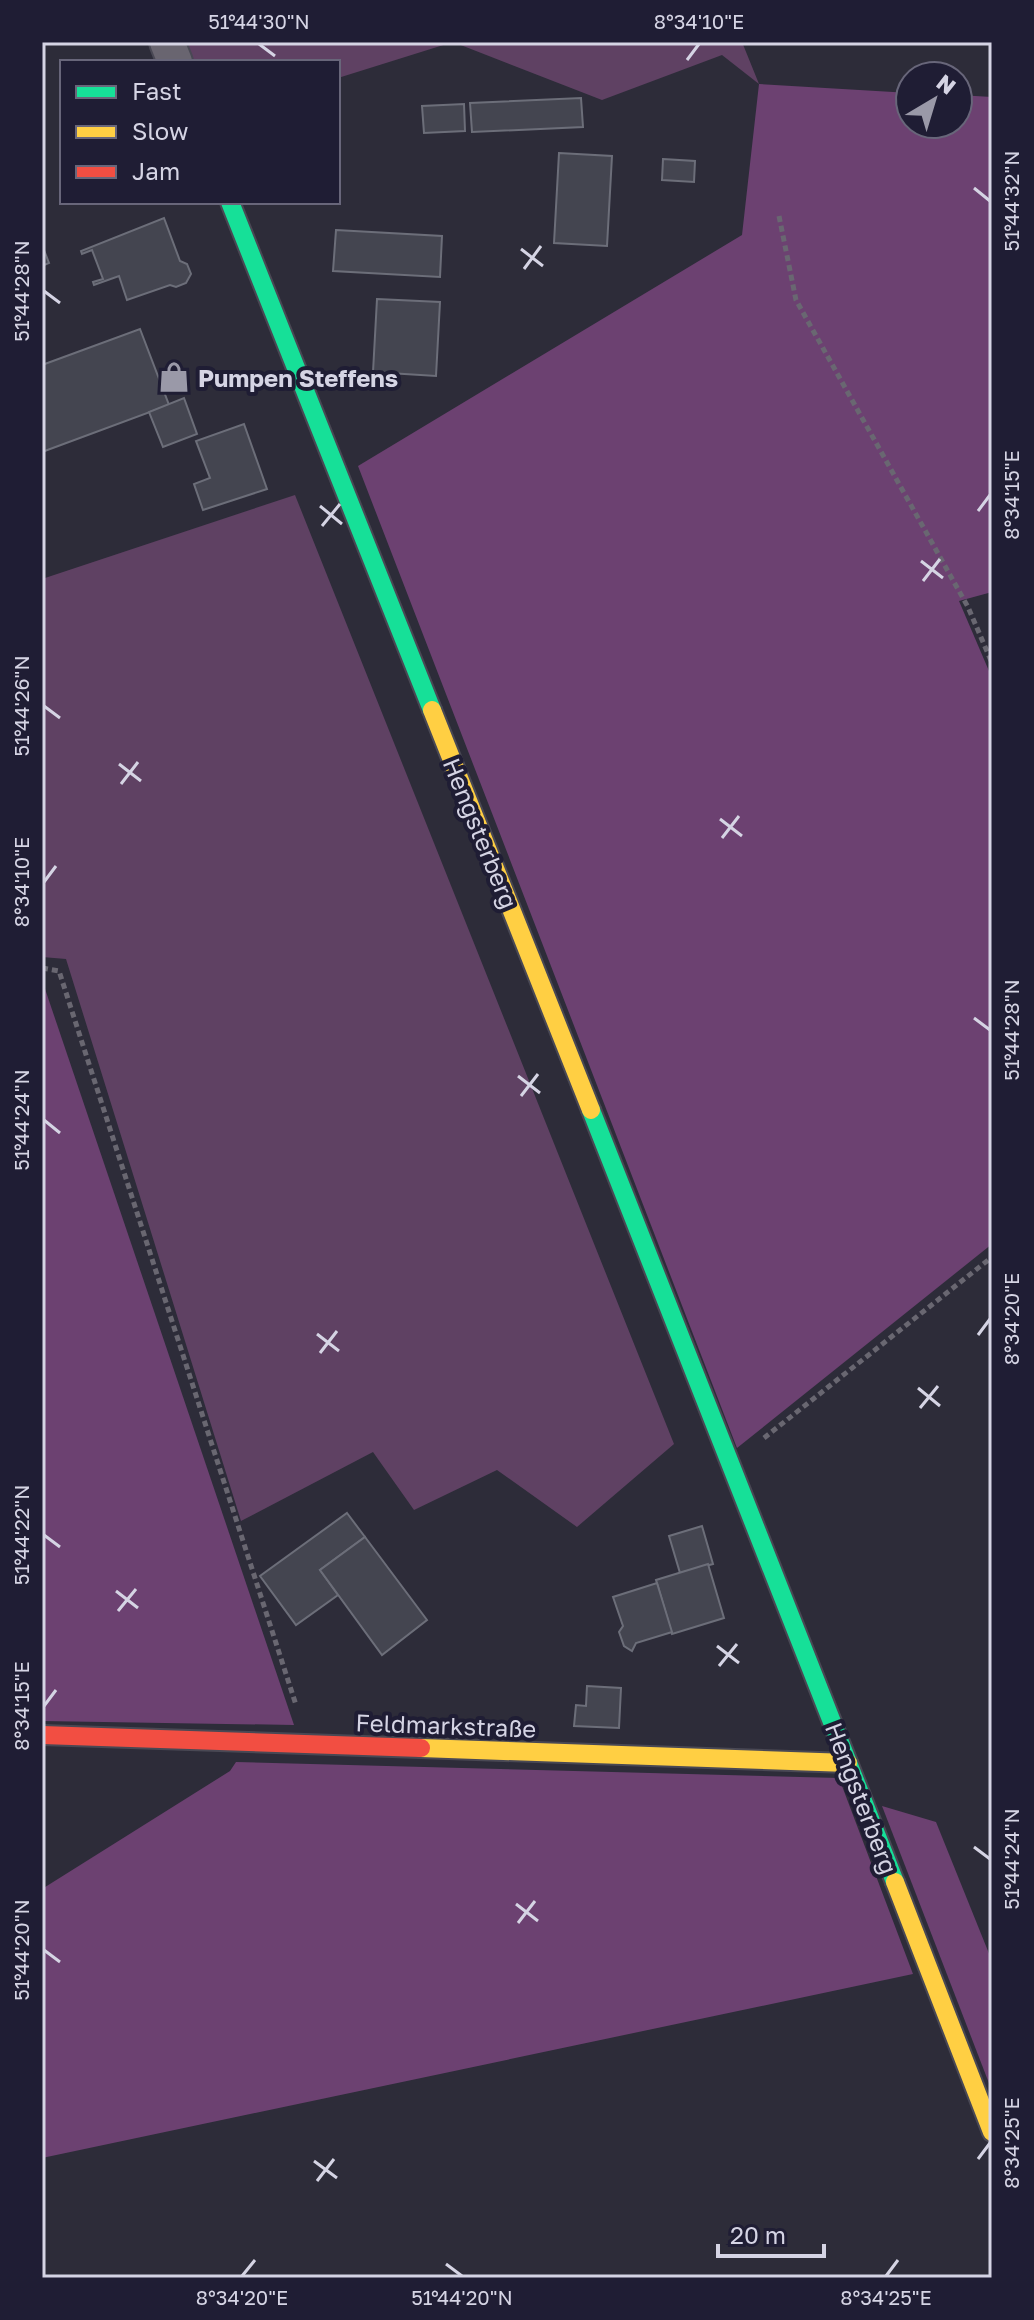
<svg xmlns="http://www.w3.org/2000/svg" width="1034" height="2320" font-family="'Golos Text',sans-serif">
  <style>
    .green { fill: #5f4163 }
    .forest { fill: #6c4171 }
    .building { fill: #444550; stroke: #6c6e79; stroke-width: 2 }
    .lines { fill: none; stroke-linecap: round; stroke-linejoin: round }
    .street-casing { stroke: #494854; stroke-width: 38 }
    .fast-casing { stroke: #494854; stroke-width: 22 }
    .slow-casing { stroke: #494854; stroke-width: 22 }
    .jam-casing { stroke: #494854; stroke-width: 22 }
    .path { stroke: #696771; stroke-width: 5; stroke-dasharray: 6 4; stroke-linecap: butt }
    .street { stroke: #696570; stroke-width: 34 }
    .fast { stroke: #16e098; stroke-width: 18 }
    .slow { stroke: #ffcf43; stroke-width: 18 }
    .jam { stroke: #f24e42; stroke-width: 18 }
    .ticks { fill: none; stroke: #d5d4e4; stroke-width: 3 }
    .labels { text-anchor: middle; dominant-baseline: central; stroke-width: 8; stroke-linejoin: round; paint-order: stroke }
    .poi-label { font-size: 24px; font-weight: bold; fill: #d5d4e4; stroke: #1f1d34; text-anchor: start }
    .street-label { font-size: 24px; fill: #d5d4e4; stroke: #1f1d34 }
    .neatline { fill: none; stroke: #d5d4e4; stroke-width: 3 }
    .ticks-label { font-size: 20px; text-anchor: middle; fill: #d5d4e4 }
  </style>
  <rect width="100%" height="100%" fill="#2d2c39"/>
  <g class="green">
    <polygon points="180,42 742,42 759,84 722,55 602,100 453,42 338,78 338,62 188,62"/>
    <polygon points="295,495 674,1444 577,1527 497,1470 414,1510 373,1452 241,1521 66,959 42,957 42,579"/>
  </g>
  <g class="forest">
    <polygon points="759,84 910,93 910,124 958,124 958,95 992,97 992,592 959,601 992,678 992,1244 737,1448 358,466 742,235"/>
    <polygon points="42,980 294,1725 42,1721"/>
    <polygon points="236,1762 839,1778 913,1974 42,2158 42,1889 230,1771"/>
    <polygon points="882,1806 936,1822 992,1961 992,2091"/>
  </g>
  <g class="building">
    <polygon points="581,98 583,127 472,132 470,103"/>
    <polygon points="464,104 465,131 424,133 422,106"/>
    <polygon points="559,153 612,156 607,246 554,243"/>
    <polygon points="663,159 695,161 694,182 662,180"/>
    <polygon points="164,218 180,261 187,264 191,274 186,283 176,287 170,285 127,300 119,276 94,285 93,282 103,279 92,250 82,254 81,251"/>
    <polygon points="336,230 442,236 440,277 333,271"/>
    <polygon points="42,245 49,263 42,266"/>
    <polygon points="377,299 440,302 436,376 373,372"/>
    <polygon points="140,329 169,405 42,452 42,365"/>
    <polygon points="184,398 197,434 163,447 149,412"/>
    <polygon points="244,424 267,489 203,510 194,484 210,478 196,441"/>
    <polygon points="347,1513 365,1537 320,1570 338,1595 296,1625 260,1576"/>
    <polygon points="702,1526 713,1564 680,1573 669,1536"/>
    <polygon points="365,1537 427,1620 382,1655 320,1570"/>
    <polygon points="708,1564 724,1618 672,1634 656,1580"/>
    <polygon points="657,1583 672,1632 636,1643 632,1651 624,1646 619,1632 623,1626 613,1597"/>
    <polygon points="587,1686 621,1688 619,1728 574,1726 576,1705 586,1706"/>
  </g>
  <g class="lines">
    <defs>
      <polyline id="street" points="167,42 175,62"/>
      <g id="fast">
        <polyline points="230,202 432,710"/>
        <polyline points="591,1110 895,1882"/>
      </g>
      <g id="slow">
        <polyline points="432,710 591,1110"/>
        <polyline points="421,1748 848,1763"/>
        <polyline points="895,1882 992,2132"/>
      </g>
      <polyline id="jam" points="42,1735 421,1748"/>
    </defs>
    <use href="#street" class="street-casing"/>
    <use href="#fast" class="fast-casing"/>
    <use href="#slow" class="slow-casing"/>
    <use href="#jam" class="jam-casing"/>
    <g class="path">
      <polyline points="779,216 796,300 968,607 992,663"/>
      <polyline points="42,968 59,971 296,1705"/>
      <polyline points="764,1438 992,1257"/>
    </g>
    <use href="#street" class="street"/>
    <use href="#fast" class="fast"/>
    <use href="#slow" class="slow"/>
    <use href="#jam" class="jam"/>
  </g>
  <path class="ticks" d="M259,44L275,56M687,60L699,44M974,188L990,201M521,249L543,266M524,269L541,246M44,291L60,303M320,506L342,524M978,511L990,495M322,526L340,504M921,561L943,578M923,581L940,559M44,706L60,718M119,764L141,781M121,784L138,762M720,819L742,836M722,838L739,816M44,882L56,866M974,1018L990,1030M518,1076L540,1093M521,1096L538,1074M44,1120L60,1133M317,1334L339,1351M978,1335L990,1319M320,1353L337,1331M918,1388L940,1406M920,1408L938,1386M44,1535L60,1547M116,1591L138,1608M118,1611L136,1589M717,1646L739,1663M719,1666L737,1644M44,1706L56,1690M974,1847L990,1859M516,1904L538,1921M518,1923L535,1901M44,1950L60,1962M978,2159L990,2143M314,2161L337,2178M317,2181L334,2159M446,2264L462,2276M242,2276L255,2260M886,2276L898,2260"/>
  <defs>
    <symbol id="shop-bare" viewBox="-9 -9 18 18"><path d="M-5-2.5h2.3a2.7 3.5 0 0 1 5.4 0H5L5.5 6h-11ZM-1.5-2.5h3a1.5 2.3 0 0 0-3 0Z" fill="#9a99a8" stroke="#1f1d34" stroke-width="2.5" paint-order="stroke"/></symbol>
  </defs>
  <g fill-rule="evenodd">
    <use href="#shop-bare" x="152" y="355" width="44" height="44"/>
  </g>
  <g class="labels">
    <g class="poi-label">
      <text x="198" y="377">Pumpen Steffens</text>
    </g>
    <g class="street-label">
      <text transform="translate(481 833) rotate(68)">Hengsterberg</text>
      <text transform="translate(446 1725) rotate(2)">Feldmarkstraße</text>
      <text transform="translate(862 1798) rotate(69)">Hengsterberg</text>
    </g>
  </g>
  <rect width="1034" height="2320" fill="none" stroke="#1f1d34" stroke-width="88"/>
  <rect x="60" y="60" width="280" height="144" fill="#1f1d34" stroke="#68667a" stroke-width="2"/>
  <rect x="76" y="86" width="40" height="12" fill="#16e098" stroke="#68667a" stroke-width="2"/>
  <text x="132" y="100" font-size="24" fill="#d5d4e4">Fast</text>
  <rect x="76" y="126" width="40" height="12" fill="#ffcf43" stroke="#68667a" stroke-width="2"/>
  <text x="132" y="140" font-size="24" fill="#d5d4e4">Slow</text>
  <rect x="76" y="166" width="40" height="12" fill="#f24e42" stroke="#68667a" stroke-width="2"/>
  <text x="132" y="180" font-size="24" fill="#d5d4e4">Jam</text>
  <g transform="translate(934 100) rotate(38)"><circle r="38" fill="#1f1d34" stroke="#68667a" stroke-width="2"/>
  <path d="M0-6L14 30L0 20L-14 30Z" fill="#9a99a8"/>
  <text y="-12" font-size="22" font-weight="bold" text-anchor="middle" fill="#d5d4e4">N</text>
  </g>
  <path d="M718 2244v12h106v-12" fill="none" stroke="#d5d4e4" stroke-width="4"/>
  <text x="730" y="2244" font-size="24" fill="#d5d4e4" stroke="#1f1d34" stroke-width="6" paint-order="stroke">20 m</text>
  <rect x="44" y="44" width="946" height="2232" class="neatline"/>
  <g class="ticks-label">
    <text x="259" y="29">51°44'30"N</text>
    <text x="699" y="29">8°34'10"E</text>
    <text transform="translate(1012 201) rotate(-90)" y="7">51°44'32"N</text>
    <text transform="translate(22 291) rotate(-90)" y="7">51°44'28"N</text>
    <text transform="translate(1012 495) rotate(-90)" y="7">8°34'15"E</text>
    <text transform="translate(22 706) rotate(-90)" y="7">51°44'26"N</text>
    <text transform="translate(22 882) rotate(-90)" y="7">8°34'10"E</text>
    <text transform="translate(1012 1030) rotate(-90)" y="7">51°44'28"N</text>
    <text transform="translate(22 1120) rotate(-90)" y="7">51°44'24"N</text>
    <text transform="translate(1012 1319) rotate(-90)" y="7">8°34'20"E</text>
    <text transform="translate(22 1535) rotate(-90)" y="7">51°44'22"N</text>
    <text transform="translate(22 1706) rotate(-90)" y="7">8°34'15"E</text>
    <text transform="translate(1012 1859) rotate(-90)" y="7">51°44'24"N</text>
    <text transform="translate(22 1950) rotate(-90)" y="7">51°44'20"N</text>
    <text transform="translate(1012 2143) rotate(-90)" y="7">8°34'25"E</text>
    <text x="242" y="2305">8°34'20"E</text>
    <text x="462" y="2305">51°44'20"N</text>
    <text x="886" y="2305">8°34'25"E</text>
  </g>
</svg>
